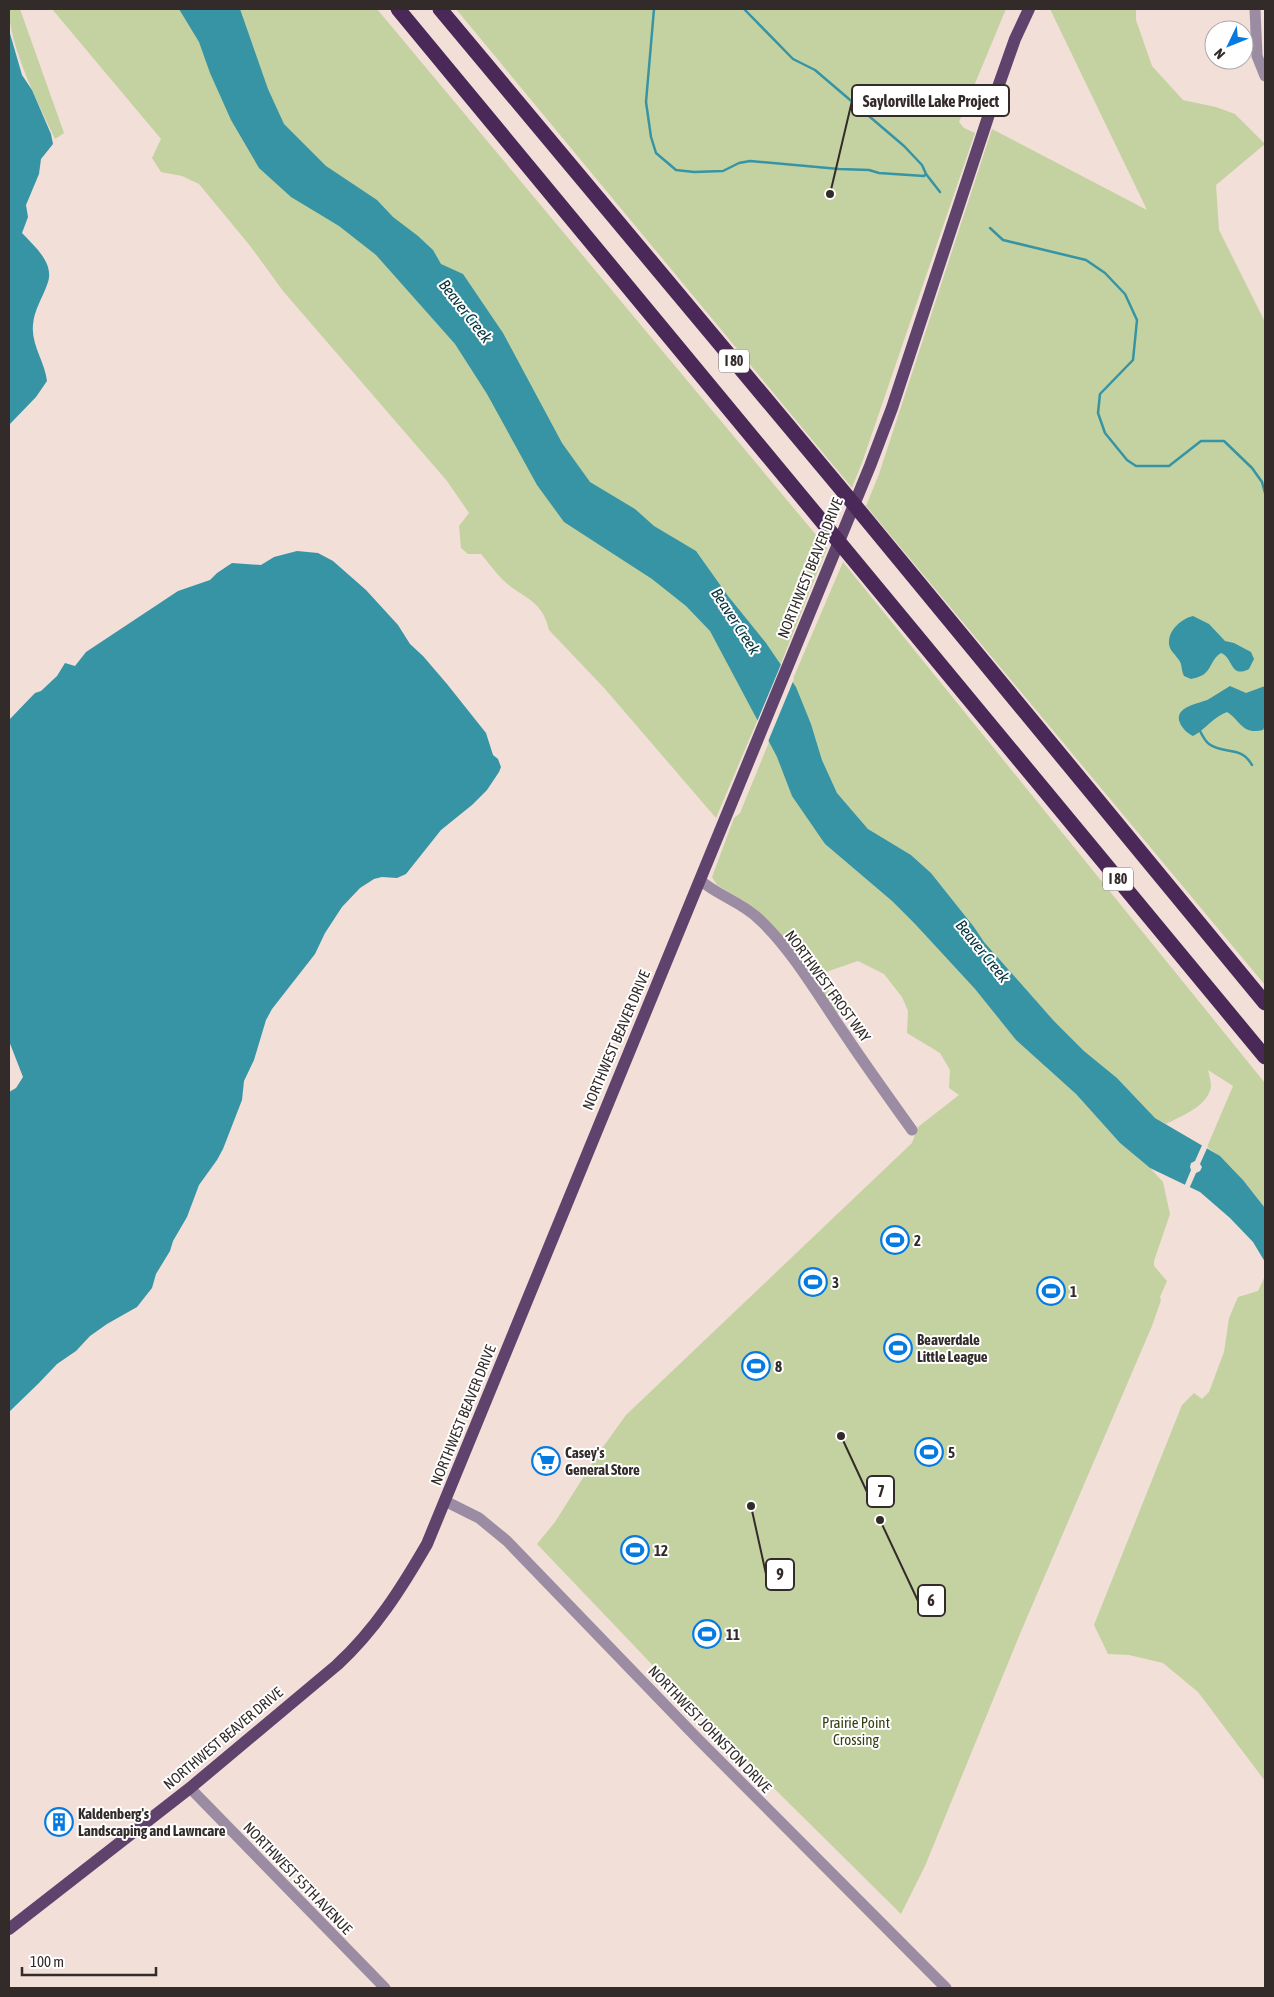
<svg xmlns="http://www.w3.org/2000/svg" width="1274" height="1997" font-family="'Asap Condensed',sans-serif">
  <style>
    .green { fill: #c4d2a1 }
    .water { fill: #3794a4 }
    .pier { fill: #f2dfd8 }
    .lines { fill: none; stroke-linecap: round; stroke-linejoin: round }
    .stream { stroke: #3794a4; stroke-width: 2.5 }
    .minor { stroke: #9b8ba3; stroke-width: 11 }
    .major { stroke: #5f436d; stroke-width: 12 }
    .highway { stroke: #4a2959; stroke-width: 15 }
    .labels { text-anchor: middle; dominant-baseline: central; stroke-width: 4; stroke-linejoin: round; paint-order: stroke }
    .shield { fill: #fff; stroke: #706b69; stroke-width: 1 }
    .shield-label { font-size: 14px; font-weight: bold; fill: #332b29 }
    .street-label { font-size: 15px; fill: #332b29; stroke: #fff }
    .poi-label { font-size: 15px; font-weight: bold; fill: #332b29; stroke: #fff; text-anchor: start }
    .park-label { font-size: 15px; fill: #354010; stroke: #fff }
    .water-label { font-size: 16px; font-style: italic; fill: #053239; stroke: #fff }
    .leader { fill: none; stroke: #332b29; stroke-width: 2 }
    .callout-dot { fill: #332b29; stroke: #fff; stroke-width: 2 }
    .callout { fill: #fff; stroke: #332b29; stroke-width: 2 }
    .callout-label { font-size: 16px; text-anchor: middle; font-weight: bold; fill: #332b29 }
  </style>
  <rect width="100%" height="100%" fill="#f2dfd8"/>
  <g class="green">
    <path d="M9,9H20L64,133L55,139C39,105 9,46 9,9Z"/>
    <path d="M52,9H377L827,548L774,681L716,818L605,689L549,630C542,598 521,598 502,579C494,571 488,562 481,554H468L461,548L459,526L469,513L447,481L283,291L251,247L199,184L182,176L161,172L152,158L161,139Z"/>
    <polygon points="456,9 1006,9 959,122 964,128 975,133 863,460 852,488"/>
    <polygon points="1050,9 1136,9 1136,20 1152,66 1183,100 1216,107 1235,114 1265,144 1216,185 1219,230 1265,322 1265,985 866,506 879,474 992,129 1147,210"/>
    <path d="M843,562L1265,1083V1208C1248,1186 1231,1163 1207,1147L1233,1086L1208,1070C1209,1074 1211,1081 1211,1086C1209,1106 1181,1116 1166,1124L1155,1118L1117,1078L1084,1051L1054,1021L984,942L974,927L931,873L911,855L868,829L837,793L822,760L811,724L792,681Z"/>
    <polygon points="769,742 825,844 892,901 915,924 975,989 1016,1040 1076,1094 1120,1143 1150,1168 1163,1182 1170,1214 1154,1261 1154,1266 1167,1281 1160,1297 1161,1300 1152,1326 1022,1629 925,1866 901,1914 704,1719 537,1544 555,1522 598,1454 626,1415 912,1143 918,1127 959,1095 949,1088 950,1070 940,1053 907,1033 908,1011 902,997 884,974 858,961 817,975 843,1009 836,1014 744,901 717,885 712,877 734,818 740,813"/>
    <polygon points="1265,1276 1265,1781 1198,1692 1163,1663 1129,1655 1108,1654 1094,1625 1182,1405 1194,1393 1202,1399 1209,1392 1224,1352 1229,1318 1238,1297 1258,1291"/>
  </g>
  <g class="water">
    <polygon points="179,9 240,9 268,89 284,124 326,166 377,200 393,217 418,236 433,250 441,264 463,274 503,333 562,443 590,482 635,509 654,526 696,551 728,596 766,643 796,687 811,724 822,760 837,793 868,829 911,855 931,873 974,927 984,942 1054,1021 1084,1051 1117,1078 1155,1118 1220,1156 1243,1180 1265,1208 1265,1262 1253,1242 1230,1218 1200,1192 1150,1168 1120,1143 1076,1094 1016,1040 975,989 915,924 892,901 825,844 792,796 777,757 710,631 686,606 652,579 564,522 537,485 487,394 455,344 376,255 339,226 291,197 259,168 231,120 210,73 199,42"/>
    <path d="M9,30L22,75L32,90L51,134L53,144L41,159L39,174L26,205L28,217L22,233C35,247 56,264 47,285C42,299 34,310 33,325C31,345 45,362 47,381L36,397L9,425Z"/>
    <polygon points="297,551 318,553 333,561 366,590 398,625 410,644 423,656 447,684 486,733 493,755 498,759 501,767 499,772 487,790 472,805 441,830 406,874 397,878 382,877 374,879 360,888 342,907 325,933 315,954 272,1009 266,1020 254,1060 244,1081 242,1100 223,1149 217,1160 199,1185 187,1217 173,1241 170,1251 156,1274 152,1288 137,1307 107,1324 90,1336 76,1351 57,1364 39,1383 9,1412 9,1092 16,1088 23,1077 9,1041 9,720 35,693 41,691 57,676 65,663 75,666 86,652 178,591 210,580 217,573 232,563 261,565 274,557"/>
    <path d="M1193,616L1209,624L1225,641L1234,643L1251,652L1254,659L1249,669C1230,679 1233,657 1221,653C1212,658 1211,670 1203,675C1199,677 1195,678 1191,679L1184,676C1182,672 1182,669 1181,664C1179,658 1173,654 1170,648C1165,633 1180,619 1193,616Z"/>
    <path d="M1230,686L1246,693L1265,686V726L1263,730C1242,735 1241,721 1227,712C1213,717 1206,729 1193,736C1188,734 1182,728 1180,723C1173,706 1200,704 1209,699C1216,695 1223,690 1230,686Z"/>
  </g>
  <g class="pier">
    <polygon points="782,662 794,679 767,744 756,724"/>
    <polygon points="1203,1143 1208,1146 1200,1164 1202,1167 1200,1171 1196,1173 1189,1189 1184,1187 1191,1170 1190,1167 1191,1163 1195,1161"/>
  </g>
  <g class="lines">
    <g class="stream">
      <polyline points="654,9 646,102 651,137 656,153 676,170 694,172 723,171 739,163 750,161 839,169 869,170 879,173 924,176 926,174"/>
      <polyline points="744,9 793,59 815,70 904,146 922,165 926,174 940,192"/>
      <polyline points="990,228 1003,240 1086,260 1105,273 1125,294 1137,320 1133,360 1100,394 1098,413 1105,433 1127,460 1136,466 1169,466 1201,441 1224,441 1252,468 1262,482 1265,493"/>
      <path d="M1200,731C1202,735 1205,741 1209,744C1224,755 1241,745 1252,765"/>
    </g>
    <g class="minor">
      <polyline points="1255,9 1257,56 1265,76"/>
      <path d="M700,880C718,896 742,902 760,920C792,950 819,997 844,1033C866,1066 889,1098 912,1130"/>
      <polyline points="445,1501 479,1518 507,1541 698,1739 946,1988"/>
      <polyline points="190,1788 385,1988"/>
    </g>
    <path class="major" d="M9,1929L190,1788L337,1665C375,1630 401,1589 427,1544L870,466L892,408L997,90L1015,39L1029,9"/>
    <g class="highway">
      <polyline points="398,9 1265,1057"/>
      <polyline points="440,9 852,502 1265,1003"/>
    </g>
  </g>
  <defs>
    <symbol id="stadium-ring" viewBox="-11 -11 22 22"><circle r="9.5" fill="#fff" stroke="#057be2" stroke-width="1.5"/><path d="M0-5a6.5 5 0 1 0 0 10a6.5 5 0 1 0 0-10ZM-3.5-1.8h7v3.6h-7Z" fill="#057be2"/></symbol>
    <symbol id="supermarket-ring" viewBox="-11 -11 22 22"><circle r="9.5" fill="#fff" stroke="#057be2" stroke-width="1.5"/><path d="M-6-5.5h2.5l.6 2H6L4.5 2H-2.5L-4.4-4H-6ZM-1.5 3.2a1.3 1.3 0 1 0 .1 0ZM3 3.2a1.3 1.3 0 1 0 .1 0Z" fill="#057be2"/></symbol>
    <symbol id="building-ring" viewBox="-11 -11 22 22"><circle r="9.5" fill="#fff" stroke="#057be2" stroke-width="1.5"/><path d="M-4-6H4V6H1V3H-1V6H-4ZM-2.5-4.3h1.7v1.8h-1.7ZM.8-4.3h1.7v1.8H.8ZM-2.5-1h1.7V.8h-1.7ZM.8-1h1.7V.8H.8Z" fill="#057be2"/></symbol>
  </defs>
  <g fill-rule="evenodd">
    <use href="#stadium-ring" x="879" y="1224" width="32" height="32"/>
    <use href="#stadium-ring" x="797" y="1266" width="32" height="32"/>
    <use href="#stadium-ring" x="1035" y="1275" width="32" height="32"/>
    <use href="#stadium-ring" x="882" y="1332" width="32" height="32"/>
    <use href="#stadium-ring" x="740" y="1350" width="32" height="32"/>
    <use href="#stadium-ring" x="913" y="1436" width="32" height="32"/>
    <use href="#supermarket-ring" x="530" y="1445" width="32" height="32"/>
    <use href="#stadium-ring" x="619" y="1534" width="32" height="32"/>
    <use href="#stadium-ring" x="691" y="1618" width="32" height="32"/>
    <use href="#building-ring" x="43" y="1806" width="32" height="32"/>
  </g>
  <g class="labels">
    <g class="shield">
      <rect x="719" y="349.5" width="30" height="23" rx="4"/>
      <rect x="1103" y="867.5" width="30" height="23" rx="4"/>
    </g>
    <g class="shield-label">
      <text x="734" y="361">I 80</text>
      <text x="1118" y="879">I 80</text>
    </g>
    <g class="street-label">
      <text transform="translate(810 568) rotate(-68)">NORTHWEST BEAVER DRIVE</text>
      <text transform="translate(828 986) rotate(54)">NORTHWEST FROST WAY</text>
      <text transform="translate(616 1040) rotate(-67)">NORTHWEST BEAVER DRIVE</text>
      <text transform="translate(463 1415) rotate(-68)">NORTHWEST BEAVER DRIVE</text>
      <text transform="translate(710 1729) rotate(46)">NORTHWEST JOHNSTON DRIVE</text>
      <text transform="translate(223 1738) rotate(-40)">NORTHWEST BEAVER DRIVE</text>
      <text transform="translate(298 1878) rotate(46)">NORTHWEST 55TH AVENUE</text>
    </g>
    <g class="poi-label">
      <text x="914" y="1240">2</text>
      <text x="832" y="1282">3</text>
      <text x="1070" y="1291">1</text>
      <text x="917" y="1339">Beaverdale<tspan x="917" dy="17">Little League</tspan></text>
      <text x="775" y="1366">8</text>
      <text x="565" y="1452">Casey's<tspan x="565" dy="17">General Store</tspan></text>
      <text x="948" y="1452">5</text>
      <text x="654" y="1550">12</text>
      <text x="726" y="1634">11</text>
      <text x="78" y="1813">Kaldenberg's<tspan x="78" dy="17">Landscaping and Lawncare</tspan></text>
    </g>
    <g class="park-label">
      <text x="856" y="1722">Prairie Point<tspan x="856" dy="17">Crossing</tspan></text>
    </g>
    <g class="water-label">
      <text transform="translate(466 311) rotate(52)">Beaver Creek</text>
      <text transform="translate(736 621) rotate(57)">Beaver Creek</text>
      <text transform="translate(983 951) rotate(51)">Beaver Creek</text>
    </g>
  </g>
  <path class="leader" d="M830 194L852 101M841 1436L867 1492M751 1506L766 1574M880 1520L918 1601"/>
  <g class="callout-dot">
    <circle cx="830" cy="194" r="5"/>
    <circle cx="841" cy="1436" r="5"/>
    <circle cx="751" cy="1506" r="5"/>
    <circle cx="880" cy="1520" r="5"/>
  </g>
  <g class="callout">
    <rect x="852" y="85" width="157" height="31" rx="5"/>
    <rect x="867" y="1476" width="27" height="31" rx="5"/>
    <rect x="766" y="1559" width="28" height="31" rx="5"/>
    <rect x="918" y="1585" width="27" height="31" rx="5"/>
  </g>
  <g class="callout-label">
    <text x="931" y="107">Saylorville Lake Project</text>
    <text x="881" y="1497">7</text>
    <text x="780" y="1580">9</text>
    <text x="931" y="1606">6</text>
  </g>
  <rect width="1274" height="1997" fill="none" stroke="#332b29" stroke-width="20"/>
  <g transform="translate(1229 45) rotate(227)"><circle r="24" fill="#ffffff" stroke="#adaaa9"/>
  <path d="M0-4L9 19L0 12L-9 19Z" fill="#057be2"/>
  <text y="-8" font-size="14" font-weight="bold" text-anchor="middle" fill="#332b29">N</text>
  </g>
  <path d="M22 1967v8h134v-8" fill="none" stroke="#332b29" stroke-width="2.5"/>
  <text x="30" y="1967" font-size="15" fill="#332b29" stroke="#ffffff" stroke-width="4" paint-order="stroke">100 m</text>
</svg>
